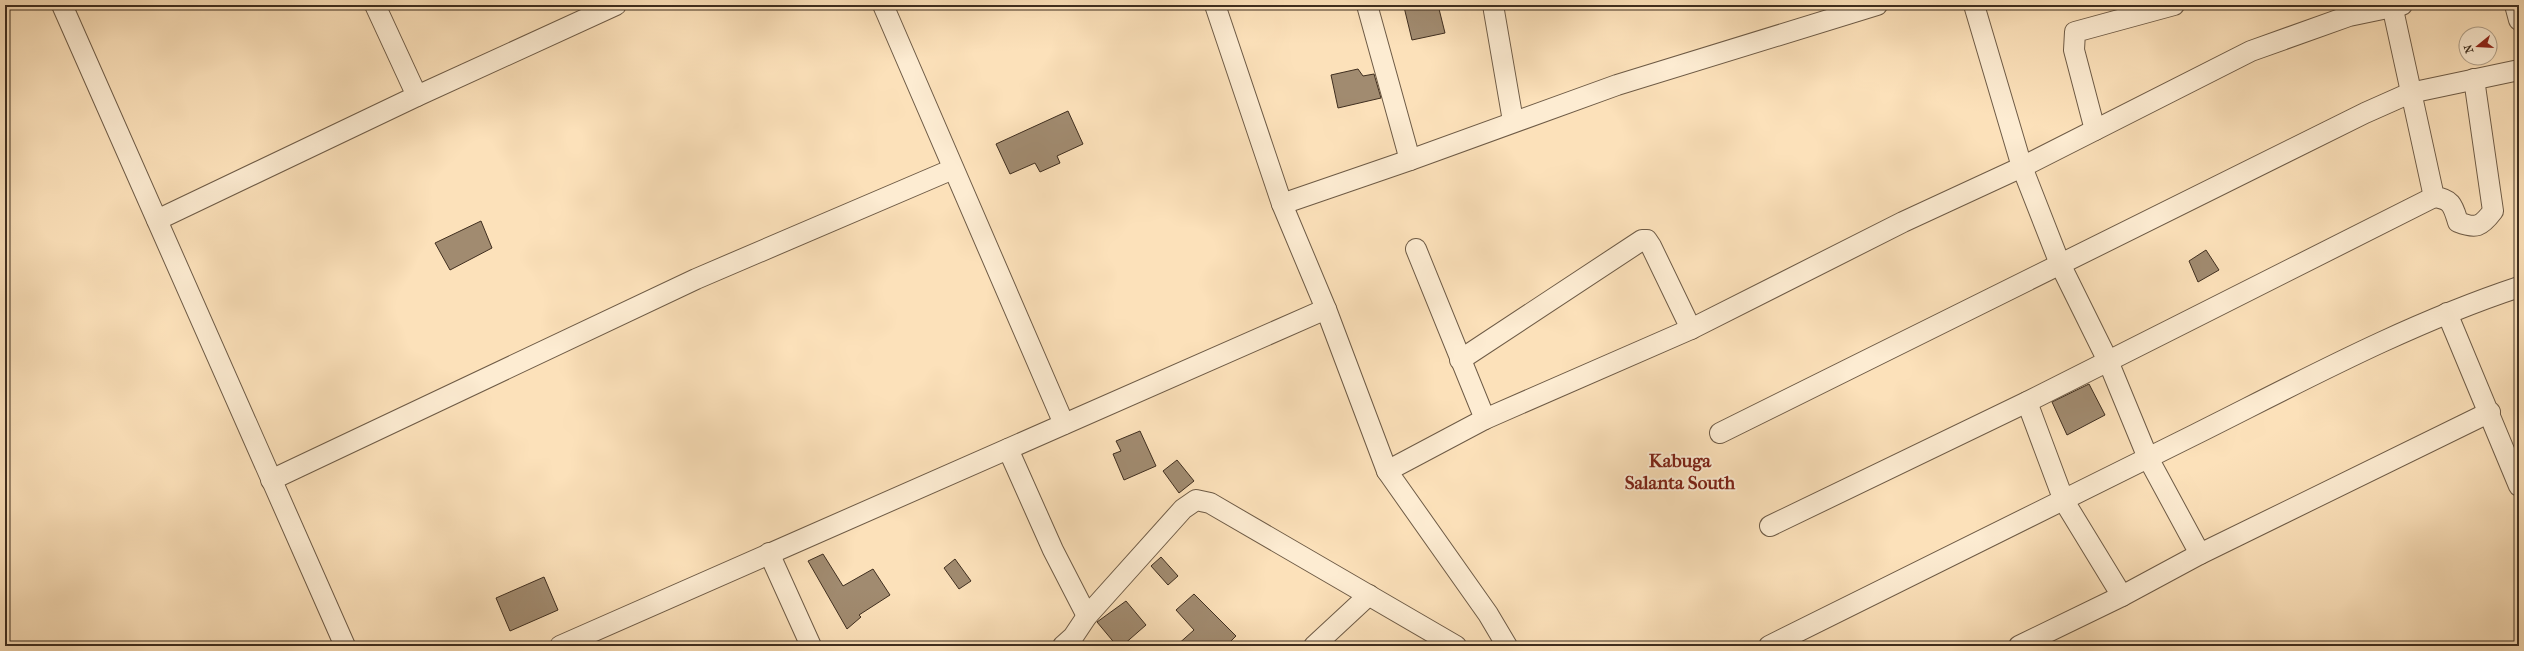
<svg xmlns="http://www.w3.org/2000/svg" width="2524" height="651" font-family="'IM FELL French Canon',serif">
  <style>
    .building { fill: #a18b70; stroke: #3f2e1f }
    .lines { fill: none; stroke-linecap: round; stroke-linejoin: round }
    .minor-casing { stroke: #6e5b46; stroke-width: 22 }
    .minor { stroke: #fdecd2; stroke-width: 20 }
    .labels { text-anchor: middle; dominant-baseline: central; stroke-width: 4; stroke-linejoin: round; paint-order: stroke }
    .district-label { font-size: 19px; font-weight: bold; fill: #7a1f14; stroke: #fdecd2 }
  </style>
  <rect width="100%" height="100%" fill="#fce1ba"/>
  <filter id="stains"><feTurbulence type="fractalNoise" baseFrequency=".005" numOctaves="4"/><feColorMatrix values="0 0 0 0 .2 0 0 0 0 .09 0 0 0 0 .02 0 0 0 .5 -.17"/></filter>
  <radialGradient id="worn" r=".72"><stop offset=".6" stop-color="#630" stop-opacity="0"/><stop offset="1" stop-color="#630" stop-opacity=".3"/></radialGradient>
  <g class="building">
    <polygon points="1412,5 1438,5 1445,33 1412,40 1404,7"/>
    <polygon points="1358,69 1363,76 1374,74 1381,98 1338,108 1331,75"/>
    <polygon points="1068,111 1083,144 1057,156 1060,163 1040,172 1035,163 1010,174 996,144"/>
    <polygon points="481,221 492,248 450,270 435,243"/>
    <polygon points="2206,250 2219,270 2198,282 2189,261"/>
    <polygon points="2089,384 2105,415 2067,435 2052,402"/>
    <polygon points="1140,431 1156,466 1124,480 1113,454 1121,451 1116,441"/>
    <polygon points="1177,460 1194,481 1179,493 1163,471"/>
    <polygon points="823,554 843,586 873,569 890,595 859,615 861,617 847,629 808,561"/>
    <polygon points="1161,557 1178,576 1168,585 1151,566"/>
    <polygon points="955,559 971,581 959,589 944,568"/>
    <polygon points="544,577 558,610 510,631 496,598"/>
    <polygon points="1194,594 1236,636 1226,646 1176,646 1194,630 1176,610"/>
    <polygon points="1126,601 1146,625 1122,646 1117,646 1097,622"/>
  </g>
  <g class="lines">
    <defs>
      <g id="minor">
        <polyline points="62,5 345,646"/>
        <polyline points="375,5 417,96"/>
        <polyline points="883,5 1064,424"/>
        <polyline points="1215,5 1282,204 1326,309 1387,471 1488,614 1507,646"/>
        <polyline points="1367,5 1410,160"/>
        <polyline points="1493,5 1513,121"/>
        <polyline points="1974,5 2022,167 2060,264 2108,361 2148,458 2200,554"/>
        <path d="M2392,5L2434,197C2452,199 2453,206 2458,222C2476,229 2481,227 2493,211L2474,79"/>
        <polyline points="2515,5 2519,20"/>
        <polyline points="2095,130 2074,50 2075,32 2174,5"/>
        <polyline points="1282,204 1410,160 1617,85 1877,5"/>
        <polyline points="157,220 417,96 616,5"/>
        <polyline points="1416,249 1485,419"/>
        <polyline points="2447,313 2519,486"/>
        <polyline points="1460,360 1642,240 1647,240 1651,246 1691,329"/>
        <polyline points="2027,402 2064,501 2122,596"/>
        <polyline points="1720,433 2365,113 2410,93 2519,70"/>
        <polyline points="1008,449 1053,550 1087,616"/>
        <polyline points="1387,471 1485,419 1691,329 1903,222 2022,167 2251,51 2349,16 2402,5"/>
        <polyline points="271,480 696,279 953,169"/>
        <polyline points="1770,526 2027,402 2434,197"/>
        <polyline points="769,553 811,646"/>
        <polyline points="560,646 1326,309"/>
        <polyline points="1063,646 1073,637 1087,616 1183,509 1196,500 1210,503 1456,646"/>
        <polyline points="1314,646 1369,595"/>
        <path d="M1769,646C1912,576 2054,505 2196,434C2302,381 2407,324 2519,287"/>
        <polyline points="2019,646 2122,596 2200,554 2490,412"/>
      </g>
    </defs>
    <use href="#minor" class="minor-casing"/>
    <use href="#minor" class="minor"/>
  </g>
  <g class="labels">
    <g class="district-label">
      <text x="1680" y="461">Kabuga<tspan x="1680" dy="22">Salanta South</tspan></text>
    </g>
  </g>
  <rect width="2524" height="651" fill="none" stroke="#fce1ba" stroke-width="20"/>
  <rect x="6" y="6" width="2512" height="639" fill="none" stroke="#3f2e1f" stroke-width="2"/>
  <rect x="10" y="10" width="2504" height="631" fill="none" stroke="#3f2e1f"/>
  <g transform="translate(2478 46) rotate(252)"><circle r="19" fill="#fdecd2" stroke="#b1a08a"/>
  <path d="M0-3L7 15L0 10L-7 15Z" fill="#8f2418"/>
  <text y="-6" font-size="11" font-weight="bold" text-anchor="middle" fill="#3f2e1f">N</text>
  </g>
  <rect width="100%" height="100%" filter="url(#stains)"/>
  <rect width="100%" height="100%" fill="url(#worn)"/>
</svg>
